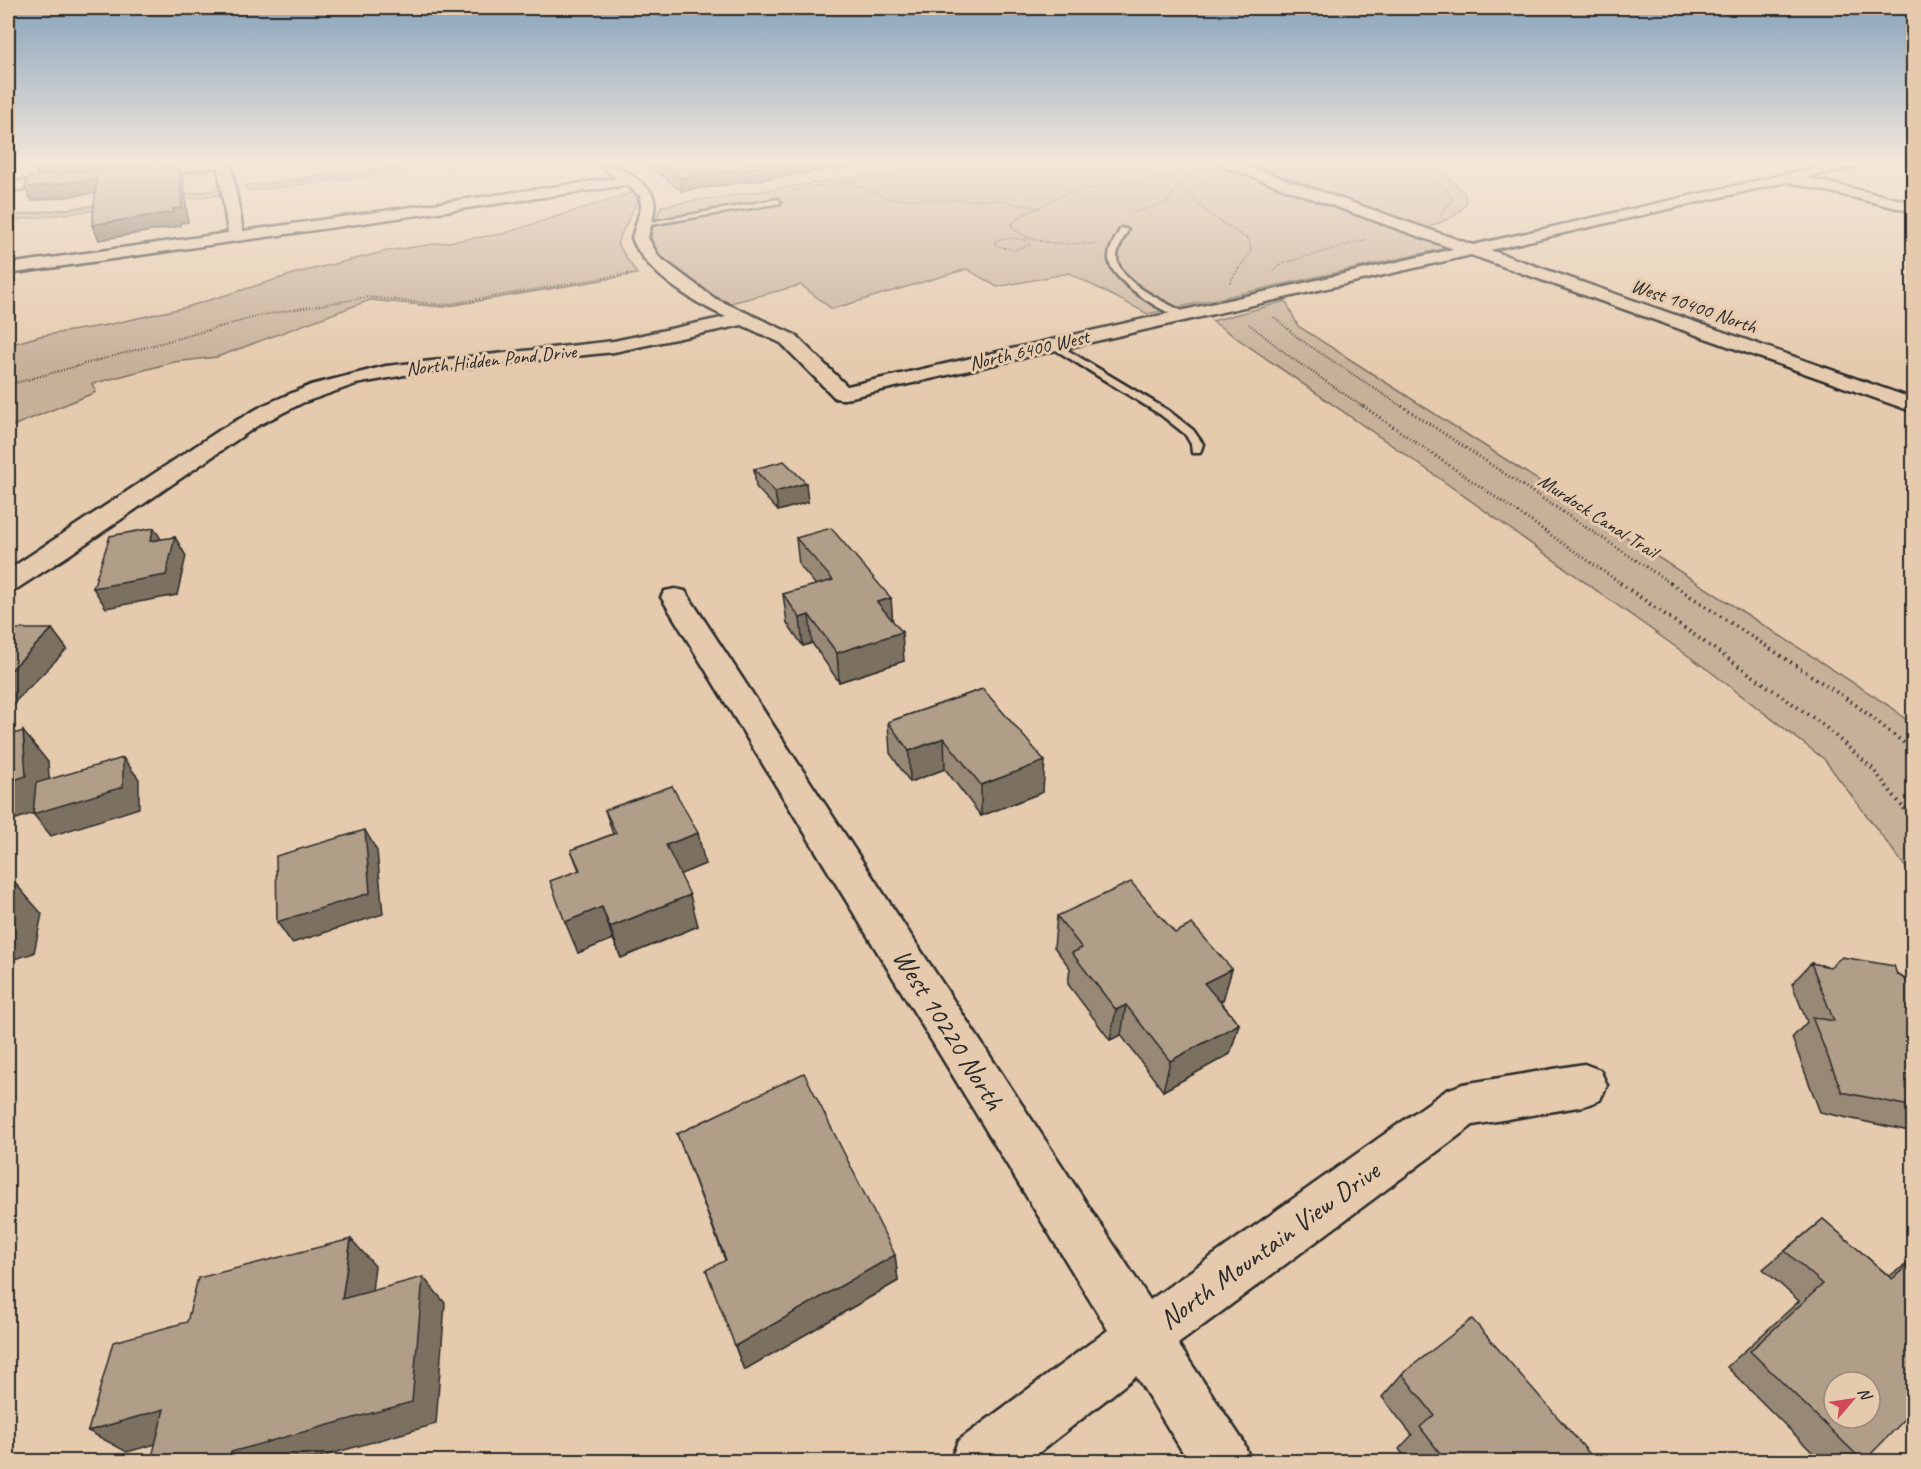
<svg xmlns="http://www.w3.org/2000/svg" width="1921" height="1469" font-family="Caveat,sans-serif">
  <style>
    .green { fill: #c7b098; stroke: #796e62; stroke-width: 1.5 }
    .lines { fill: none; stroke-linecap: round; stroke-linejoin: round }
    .service-casing { stroke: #2b2b2b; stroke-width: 5 }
    .minor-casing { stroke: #2b2b2b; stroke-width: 5 }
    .tertiary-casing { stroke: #2b2b2b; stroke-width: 5 }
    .path-far4 { stroke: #2b2b2b; stroke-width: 1.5; stroke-dasharray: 1 2; stroke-linecap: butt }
    .path-far3 { stroke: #2b2b2b; stroke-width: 2; stroke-dasharray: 1 2; stroke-linecap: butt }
    .path-far2 { stroke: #2b2b2b; stroke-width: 3; stroke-dasharray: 1 3; stroke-linecap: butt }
    .path-far1 { stroke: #2b2b2b; stroke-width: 4; stroke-dasharray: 1.5 4.5; stroke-linecap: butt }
    .path { stroke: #2b2b2b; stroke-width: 4.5; stroke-dasharray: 1.5 5; stroke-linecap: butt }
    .service { fill: #e5caad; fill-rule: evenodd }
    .minor { fill: #e5caad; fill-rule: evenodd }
    .tertiary { fill: #e5caad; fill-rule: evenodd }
    .wall { fill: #988876; stroke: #2b2b2b; stroke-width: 1.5 }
    .shaded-wall { fill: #7c6f60; stroke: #2b2b2b; stroke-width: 1.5 }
    .building { fill: #b19e89; stroke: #2b2b2b; stroke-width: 1.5; fill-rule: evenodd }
    .labels { text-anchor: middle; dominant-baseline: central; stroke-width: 6; stroke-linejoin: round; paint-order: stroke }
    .far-street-label { font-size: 20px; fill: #2b2b2b; stroke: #e5caad }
    .near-street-label { font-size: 28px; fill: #2b2b2b; stroke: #e5caad }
  </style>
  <rect width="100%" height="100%" fill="#e5caad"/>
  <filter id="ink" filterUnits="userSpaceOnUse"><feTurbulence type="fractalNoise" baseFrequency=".0167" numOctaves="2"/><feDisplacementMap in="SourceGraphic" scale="12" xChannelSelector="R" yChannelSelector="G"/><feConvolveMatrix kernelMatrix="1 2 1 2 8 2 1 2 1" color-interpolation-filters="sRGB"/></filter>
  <g filter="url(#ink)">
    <g class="green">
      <polygon points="430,162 481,162 247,191 244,186"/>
      <path d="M937,162H1209L1443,243L1442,249L1148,314L1069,273L997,287L967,269L832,309L801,285L727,304C709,293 658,264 652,242C649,231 658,216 661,206L929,166Z"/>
      <polygon points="1235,162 1453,162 1435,167 1465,193 1466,204 1455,216 1425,229"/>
      <polygon points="224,189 225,194 8,221 8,216"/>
      <polygon points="634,192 638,200 617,243 637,274 443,307 370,300 217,357 174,362 92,384 96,392 8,428 8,345 40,336 107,325 187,307 297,273 387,251 502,234"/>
      <polygon points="1286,301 1298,326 1894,709 1913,726 1913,877 1824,759 1711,672 1429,471 1212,321"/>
    </g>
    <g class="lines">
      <defs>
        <g id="service">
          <polygon points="778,199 781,203 643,226 639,224"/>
          <path d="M1121,228L1128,230C1124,238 1118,247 1117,256C1116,282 1167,303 1186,313V317C1169,319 1115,282 1110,264C1106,252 1115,239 1121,228Z"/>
          <polygon points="1054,342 1169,411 1193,430 1203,444 1200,453 1192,453 1191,444 1185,434 1161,415 1051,347 1051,343"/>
        </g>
        <g id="minor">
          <path d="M198,162H236L231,165L243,231L616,178L603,168L605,165C614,163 619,168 626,172C662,195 657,200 648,238L659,257L714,298L795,335L854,393L851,398L843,399L835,398L781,343L742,325L614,352L421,372L356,384L302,403L257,426L69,555L18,588L8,590V570L220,430L264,405L311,385L386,366L614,341L726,317C693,302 645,273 632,238L641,207L640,196L627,185L8,274V264L228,233L218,167L134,177L127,173L134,169Z"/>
          <polygon points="1786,173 1914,203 1914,212 1781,180 1779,177"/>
          <polygon points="71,176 78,180 76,183 8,191 8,183"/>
          <polygon points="675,589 685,591 689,597 1150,1300 1447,1090 1463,1084 1584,1064 1600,1070 1607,1085 1600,1100 1584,1106 1473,1125 1178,1344 1243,1441 1251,1462 1189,1462 1136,1376 1027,1462 950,1462 958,1441 1108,1330 661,597 665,591"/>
        </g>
        <polygon id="tertiary" points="1217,162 1236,162 1473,245 1840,162 1862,162 1856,166 1490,250 1914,399 1914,412 1471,255 843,399 835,398 832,393 835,388 843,387 1454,249 1219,165"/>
      </defs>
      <use href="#service" class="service-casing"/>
      <use href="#minor" class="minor-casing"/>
      <use href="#tertiary" class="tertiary-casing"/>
      <g class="path-far4">
        <polyline points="1154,162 1209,214 1249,240 1251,251 1238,270"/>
        <polyline points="1397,162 1445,187 1453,200 1440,214"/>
        <polyline points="795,171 819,186"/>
        <polyline points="1169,174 1209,181"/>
        <polyline points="848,182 891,199 997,200 1040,208"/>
        <polyline points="253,187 447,162"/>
        <polyline points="793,190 929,170 964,162"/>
        <polyline points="181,196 203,193"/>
        <polyline points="1131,213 1167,203 1179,184"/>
        <polyline points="8,217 99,206"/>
        <polygon points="1010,238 1024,240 1030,245 1013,250 995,245 995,241"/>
        <polyline points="1024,240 1030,238"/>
        <path d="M1095,244C1070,243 1028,247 1011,225L1018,218L1070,191L1170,177"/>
        <polyline points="1274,270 1281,264 1367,239"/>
      </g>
      <g class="path-far3">
        <polyline points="1273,271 1276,268"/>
        <polyline points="1230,282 1239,268"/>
        <polyline points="1274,317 1298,338 1404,408"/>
        <polyline points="1249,324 1293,359 1365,408"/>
        <polyline points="8,385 263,315 368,297 443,305 633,273"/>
      </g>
      <g class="path-far2">
        <polyline points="1363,406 1622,584"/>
        <polyline points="1402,406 1672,584"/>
      </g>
      <g class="path-far1">
        <polyline points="1620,583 1823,725 1873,769 1905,810"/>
        <polyline points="1670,583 1856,705 1914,751"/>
      </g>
      <polyline class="path" points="1904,808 1914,821"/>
      <use href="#service" class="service"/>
      <use href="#minor" class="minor"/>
      <use href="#tertiary" class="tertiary"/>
    </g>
    <g class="wall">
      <polygon points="644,162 884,162 682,191"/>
      <polygon points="754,469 808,502 778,511 756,487"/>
      <polygon points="796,538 891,598 892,620 904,661 839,682 812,643 803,646 787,623 783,594 816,585 799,565"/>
      <polygon points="983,689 1043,792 981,816 945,769 910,782 890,753 888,722"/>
      <polygon points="605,810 705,864 680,874 698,926 621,958 613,939 578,953 579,870 571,850 613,834"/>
      <polygon points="1057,916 1175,933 1232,969 1223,1000 1220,1001 1239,1024 1230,1054 1163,1091 1121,1035 1110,1040 1068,984 1070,968 1054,947"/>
      <polygon points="1811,963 1830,967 1897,974 1914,985 1914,1132 1820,1112 1792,1038 1807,1022 1792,984"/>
      <polygon points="677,1134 895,1255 898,1281 744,1370 735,1346 725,1260"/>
      <polygon points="1823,1219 1889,1276 1913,1260 1864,1461 1821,1461 1727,1367 1799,1301 1763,1269"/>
      <polygon points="1402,1374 1596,1461 1408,1461 1399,1449 1412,1435 1382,1397"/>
    </g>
    <g class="shaded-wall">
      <polygon points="60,162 163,162 164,163 160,164 166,175 39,177 32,165"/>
      <polygon points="797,162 884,162 682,191 680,178"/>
      <polygon points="178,165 183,177 188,222 180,223 180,226 99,240 92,225 173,209"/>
      <polygon points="97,179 104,192 32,201 25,188"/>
      <polygon points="806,483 808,502 778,511 775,492"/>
      <polygon points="154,528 166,547 150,541"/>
      <polygon points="175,537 186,556 177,595 106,608 93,588"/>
      <polygon points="891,598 893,626 877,602"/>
      <polygon points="809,615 812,643 803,646 800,618"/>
      <polygon points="52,629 67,649 8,709 8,673"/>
      <polygon points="902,632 904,661 839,682 837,653"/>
      <polygon points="8,724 24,745 23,731 48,762 51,807 8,822"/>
      <polygon points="944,738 945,769 910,782 909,751"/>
      <polygon points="123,758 139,779 139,808 51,836 33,814"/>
      <polygon points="1045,761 1043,792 981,816 981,785"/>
      <polygon points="365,830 377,851 383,914 292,943 277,922"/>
      <polygon points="698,833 705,864 674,877 666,845"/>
      <polygon points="14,882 42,914 34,953 8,961 8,907"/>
      <polygon points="690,895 698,926 621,958 610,927"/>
      <polygon points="602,907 613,939 578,953 565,922"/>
      <polygon points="1232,969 1223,1000 1196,1014 1204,983"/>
      <polygon points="1126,1005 1121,1035 1110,1040 1116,1010"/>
      <polygon points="1239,1024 1230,1054 1163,1091 1170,1061"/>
      <polygon points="351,1239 375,1266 368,1324 342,1299"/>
      <polygon points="895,1255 898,1281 744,1370 735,1346"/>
      <polygon points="423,1277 445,1303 436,1424 306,1461 230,1461 231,1452"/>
      <polygon points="164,1409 199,1432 127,1452 88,1431"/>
    </g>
    <g class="building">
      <polygon points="33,162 60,162 32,165"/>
      <polygon points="658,162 797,162 680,178"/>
      <polygon points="160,163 161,167 178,165 182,208 173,209 174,212 92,225 97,179 25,188 28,177"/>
      <polygon points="784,461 806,483 775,492 754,469"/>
      <polygon points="154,528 150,541 175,537 166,575 93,588 110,536"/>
      <polygon points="831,528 891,598 877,602 902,632 837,653 809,615 800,618 783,594 833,580 796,538"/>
      <polygon points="8,629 52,629 8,673"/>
      <polygon points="983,689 1045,761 981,785 944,738 909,751 888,722"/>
      <polygon points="23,731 26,776 8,782 8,736"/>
      <polygon points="123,758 123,787 33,814 36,783"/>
      <polygon points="672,786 698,833 666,845 690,895 610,927 602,907 565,922 550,881 580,870 571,850 616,833 605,810"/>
      <polygon points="365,830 370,893 277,922 276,856"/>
      <polygon points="14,882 8,907 8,884"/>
      <polygon points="1131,882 1175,933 1192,924 1232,969 1204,983 1239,1024 1170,1061 1126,1005 1116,1010 1072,953 1082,948 1057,916"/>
      <polygon points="1842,957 1894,966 1897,974 1914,985 1914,1107 1842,1092 1812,1017 1834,1021 1811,963 1830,967"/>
      <polygon points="804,1073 895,1255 735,1346 706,1270 726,1260 677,1134"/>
      <path d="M1823,1219L1892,1279L1914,1260V1410L1864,1461H1863L1750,1351L1823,1284L1785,1251ZM1834,1382H1870V1418H1834Z"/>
      <polygon points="351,1239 342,1299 423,1277 412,1402 231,1452 230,1461 151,1461 164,1409 88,1431 113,1342 187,1322 198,1278"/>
      <polygon points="1472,1319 1596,1461 1446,1461 1420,1427 1434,1415 1402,1374"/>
    </g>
  </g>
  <linearGradient id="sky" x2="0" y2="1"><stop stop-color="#89a4bc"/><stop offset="0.44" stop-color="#f3e7da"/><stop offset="1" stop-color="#f3e7da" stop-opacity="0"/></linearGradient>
  <rect width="1921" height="367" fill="url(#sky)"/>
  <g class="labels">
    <g class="far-street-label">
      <text transform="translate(1694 306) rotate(19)">West 10400 North</text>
      <text transform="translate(1029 350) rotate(-13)">North 6400 West</text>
      <text transform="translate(491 360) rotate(-6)">North Hidden Pond Drive</text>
      <text transform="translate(1598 516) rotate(33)">Murdock Canal Trail</text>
    </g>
    <g class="near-street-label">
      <text transform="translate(949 1029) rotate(58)">West 10220 North</text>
      <text transform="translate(1269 1245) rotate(-36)">North Mountain View Drive</text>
    </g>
  </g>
  <rect width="1921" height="1469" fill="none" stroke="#e5caad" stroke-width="30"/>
  <rect x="15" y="15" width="1891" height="1439" fill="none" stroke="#2b2b2b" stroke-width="2" filter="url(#ink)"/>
  <g transform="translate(1852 1400) rotate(61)"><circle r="28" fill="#e5caad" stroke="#9b8a79" stroke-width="1.5"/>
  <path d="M0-4.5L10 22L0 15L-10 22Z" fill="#d1495b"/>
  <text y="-9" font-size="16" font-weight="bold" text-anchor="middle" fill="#2b2b2b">N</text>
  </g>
</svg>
